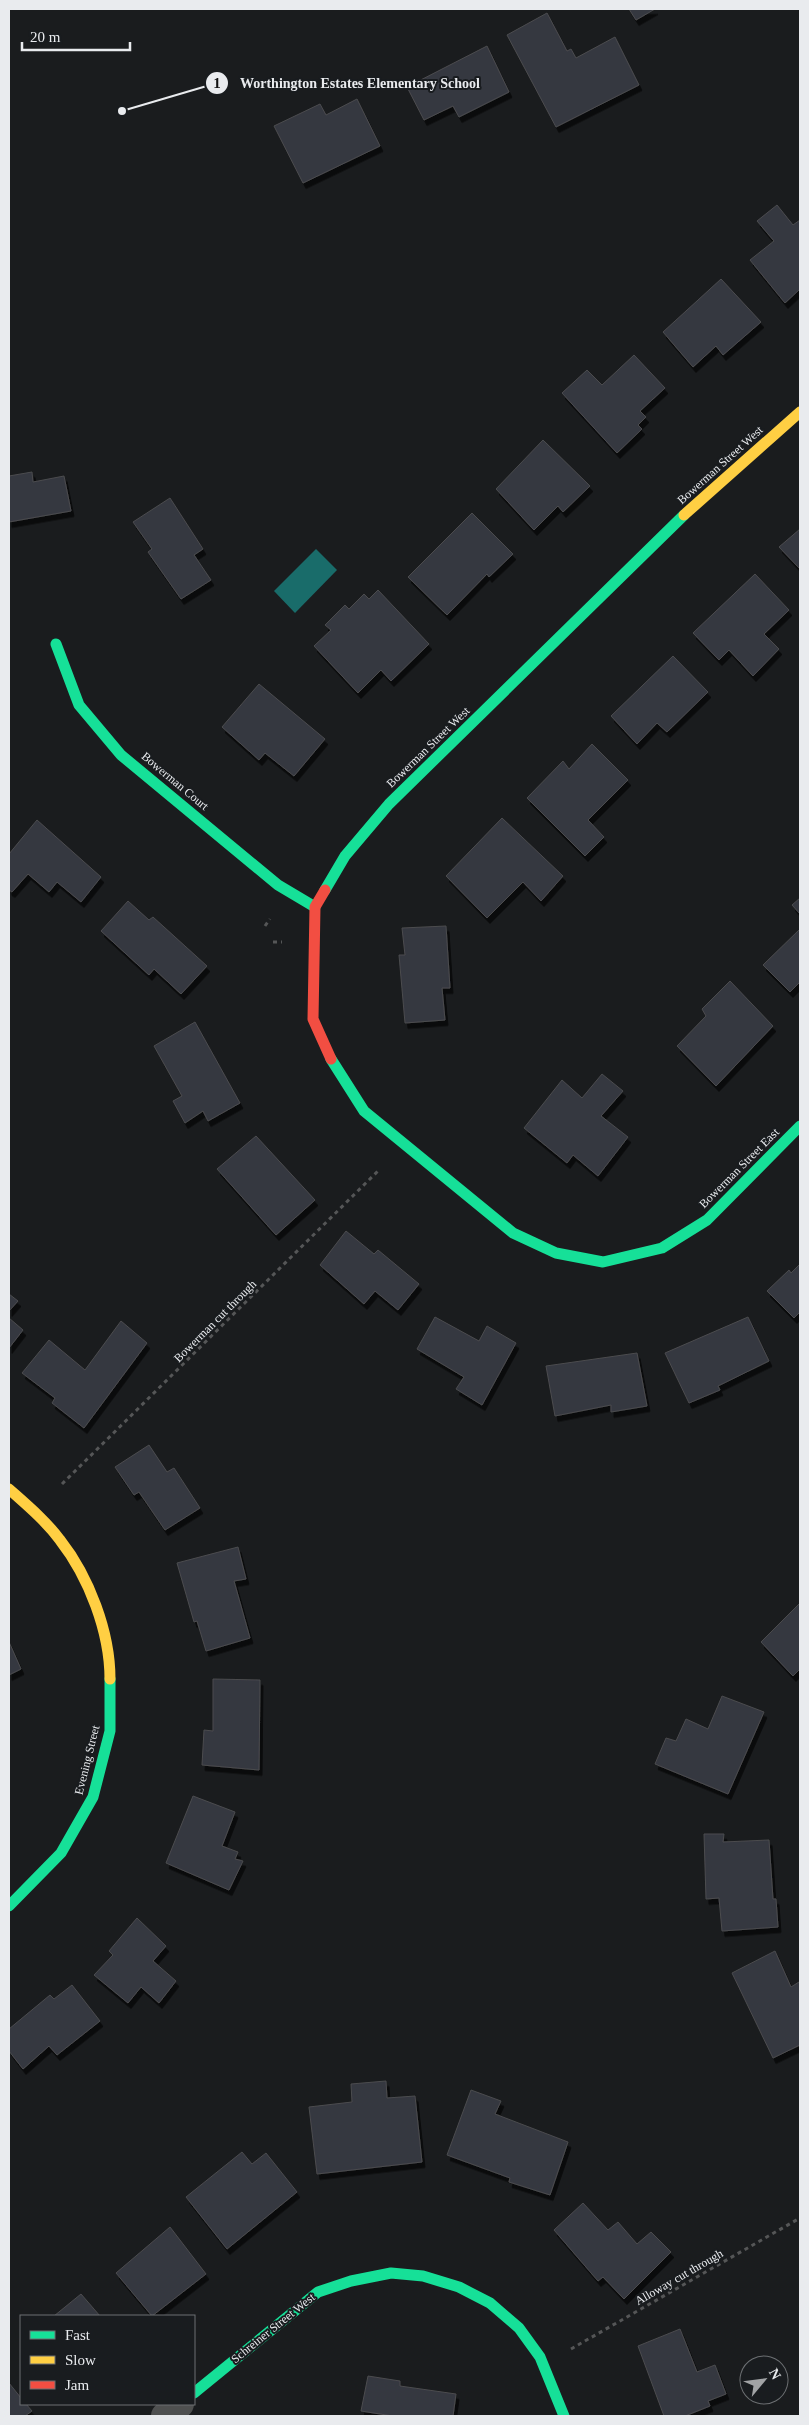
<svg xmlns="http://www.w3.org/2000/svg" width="809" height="2425" font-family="Georgia,serif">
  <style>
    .water { fill: #196c6a }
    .building { fill: #363741; stroke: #4b4c4e; filter: url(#shadow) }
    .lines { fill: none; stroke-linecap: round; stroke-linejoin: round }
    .path { stroke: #555657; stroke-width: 3; stroke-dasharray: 4 4; stroke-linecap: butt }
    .street { stroke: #4f5050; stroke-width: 28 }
    .fast { stroke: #16e098; stroke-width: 11 }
    .slow { stroke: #ffcf43; stroke-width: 11 }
    .jam { stroke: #f24e42; stroke-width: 11 }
    .labels { text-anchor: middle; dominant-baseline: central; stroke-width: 4; stroke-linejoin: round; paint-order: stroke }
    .street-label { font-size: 12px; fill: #e9ebee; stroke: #191c1f }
    .leader { fill: none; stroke: #e9ebee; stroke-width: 2 }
    .callout-dot { fill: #e9ebee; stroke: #191c1f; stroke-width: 2 }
    .mark-label { font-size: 15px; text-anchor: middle; font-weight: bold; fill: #111 }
    .callout-label { font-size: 14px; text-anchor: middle; font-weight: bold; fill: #e9ebee; stroke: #191c1f; stroke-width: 4; stroke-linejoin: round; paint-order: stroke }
  </style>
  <defs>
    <filter id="shadow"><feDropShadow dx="3" dy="5.5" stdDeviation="0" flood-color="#0009"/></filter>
  </defs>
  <rect width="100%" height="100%" fill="#1a1c1e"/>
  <polygon class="water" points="316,549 337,570 295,613 274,591"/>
  <g class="building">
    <polygon points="629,9 655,9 636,20"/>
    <polygon points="547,13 567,51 571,49 576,58 615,37 639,85 556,127 507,35"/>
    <polygon points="487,46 509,92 459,117 453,106 424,120 407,87"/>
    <polygon points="357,99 380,146 303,183 274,126 320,104 326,115"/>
    <polygon points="777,205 793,225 800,220 800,289 785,303 750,260 774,241 757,221"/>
    <polygon points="721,279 761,322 723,355 716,346 693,367 663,332"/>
    <polygon points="634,355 665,388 640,411 646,417 638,425 642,429 617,453 562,393 587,370 602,385"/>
    <polygon points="543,440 590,486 563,512 558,506 534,530 496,489"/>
    <polygon points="32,472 33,482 64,476 71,511 9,522 9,476"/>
    <polygon points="170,498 203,549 194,555 211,580 181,599 148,552 152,549 133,522"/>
    <polygon points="472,513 513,554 489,577 487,574 447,615 408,577"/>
    <polygon points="800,529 800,569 779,547"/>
    <polygon points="755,574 789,610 764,634 779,649 753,676 729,650 719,660 693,633"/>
    <polygon points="378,590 429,644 391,681 381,670 358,693 314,646 331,630 325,625 345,605 349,609 364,594 369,599"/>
    <polygon points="673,656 708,692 667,732 657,723 637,744 611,716"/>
    <polygon points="259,684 325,739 294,776 265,753 259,760 222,727"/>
    <polygon points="592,744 628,780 588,820 604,837 585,856 527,798 563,761 569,769"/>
    <polygon points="502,818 563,876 541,901 523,882 487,918 446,876"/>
    <polygon points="37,820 101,877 81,902 57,882 49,892 28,874 12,892 9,890 9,854"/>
    <polygon points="800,898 800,914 792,905"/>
    <polygon points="128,901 149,920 153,917 207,966 181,994 154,969 149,975 101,931"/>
    <polygon points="446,926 450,988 442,988 445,1020 405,1023 399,955 405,955 402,928"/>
    <polygon points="800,929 800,982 790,992 763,965"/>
    <polygon points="730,981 773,1026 716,1086 677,1046 706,1016 702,1009"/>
    <polygon points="195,1022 240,1103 208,1121 203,1111 185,1123 173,1101 182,1096 154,1046"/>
    <polygon points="602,1074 623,1091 601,1116 628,1137 598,1176 573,1155 567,1163 524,1128 562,1080 582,1098"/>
    <polygon points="256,1136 315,1200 276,1235 217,1169"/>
    <polygon points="346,1231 374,1254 378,1250 419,1284 398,1310 375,1291 364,1304 320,1265"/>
    <polygon points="800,1264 800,1312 794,1318 767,1291 789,1270 791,1273"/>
    <polygon points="9,1294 18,1301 9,1311"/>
    <polygon points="435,1317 479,1341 487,1326 516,1343 482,1405 456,1389 464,1377 417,1349"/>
    <polygon points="748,1317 769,1361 718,1386 720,1390 689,1403 665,1353"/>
    <polygon points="9,1318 23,1330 9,1348"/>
    <polygon points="121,1321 147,1343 84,1428 52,1403 55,1398 22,1373 49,1340 85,1370"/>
    <polygon points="637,1353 647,1406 611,1412 611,1405 555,1416 546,1366"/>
    <polygon points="149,1445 167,1472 174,1468 200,1508 165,1530 139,1492 134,1495 115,1467"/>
    <polygon points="238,1547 246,1579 234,1581 250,1638 206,1651 197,1621 194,1622 177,1563"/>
    <polygon points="800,1603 800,1669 793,1676 761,1642"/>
    <polygon points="9,1642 21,1669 9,1675"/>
    <polygon points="213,1679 260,1680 259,1770 202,1765 204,1730 213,1731"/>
    <polygon points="722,1696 764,1712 728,1794 655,1764 666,1738 676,1741 686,1719 708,1729"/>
    <polygon points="193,1796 235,1812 222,1846 238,1852 235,1859 243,1861 229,1890 166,1863"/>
    <polygon points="704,1834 724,1834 723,1842 769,1840 773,1899 776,1899 778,1927 722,1931 719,1898 706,1899"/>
    <polygon points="137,1918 166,1946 153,1961 176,1981 159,2003 141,1987 128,2003 94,1975 113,1955 109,1951"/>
    <polygon points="775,1951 791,1987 799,1982 800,1985 800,2045 773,2058 732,1973"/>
    <polygon points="72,1985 100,2021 57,2055 49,2046 23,2069 9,2051 9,2029 50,1995 54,1999"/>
    <polygon points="386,2081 387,2098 415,2096 422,2162 317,2174 309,2107 352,2102 351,2084"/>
    <polygon points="471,2090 501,2101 495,2114 568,2142 550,2195 509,2182 510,2178 447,2155"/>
    <polygon points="242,2152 252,2164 266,2153 297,2192 227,2249 186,2197"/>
    <polygon points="583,2203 608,2230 618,2222 637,2244 651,2232 671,2252 624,2299 603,2277 598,2281 554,2230"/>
    <polygon points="170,2227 206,2274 152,2316 116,2273"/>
    <polygon points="81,2294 100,2316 54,2316"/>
    <polygon points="680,2329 697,2372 715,2365 726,2394 708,2401 710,2406 685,2416 664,2416 638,2346"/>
    <polygon points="368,2376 400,2381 400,2386 456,2394 453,2416 393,2416 361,2411"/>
    <polygon points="9,2383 21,2398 21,2404 26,2404 32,2411 25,2416 9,2416"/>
  </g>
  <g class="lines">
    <g class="path">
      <polyline points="265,926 270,919"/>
      <polyline points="273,942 282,942"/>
      <polyline points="62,1484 379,1170"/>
      <polyline points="571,2349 800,2218"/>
    </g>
    <polyline class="street" points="165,2416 180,2404"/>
    <g class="fast">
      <polyline points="56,644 79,705 121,755 278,885 315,907"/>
      <polyline points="325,890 345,856 389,804 684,515"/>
      <polyline points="331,1059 364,1111 513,1233 556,1253 603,1262 662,1248 707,1220 800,1126"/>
      <polyline points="9,1906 61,1853 93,1797 110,1731 110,1679"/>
      <polyline points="194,2393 318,2292 351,2281 391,2273 423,2276 459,2287 490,2303 519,2328 540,2357 564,2416"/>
    </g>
    <g class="slow">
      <polyline points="684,515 800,412"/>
      <path d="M9,1489C27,1505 46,1521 60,1540C89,1577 110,1632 110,1679"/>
    </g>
    <polyline class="jam" points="325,890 315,907 313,1019 331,1059"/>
  </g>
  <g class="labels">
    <g class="street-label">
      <text transform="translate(720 465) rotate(-42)">Bowerman Street West</text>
      <text transform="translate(428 747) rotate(-44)">Bowerman Street West</text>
      <text transform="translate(175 781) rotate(40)">Bowerman Court</text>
      <text transform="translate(739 1168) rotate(-45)">Bowerman Street East</text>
      <text transform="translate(215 1321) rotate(-45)">Bowerman cut through</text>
      <text transform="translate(87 1760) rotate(-76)">Evening Street</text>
      <text transform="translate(679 2277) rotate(-30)">Alloway cut through</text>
      <text transform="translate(273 2328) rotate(-39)">Schreiner Street West</text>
    </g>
  </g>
  <path class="leader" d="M122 111L217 83"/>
  <g class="callout-dot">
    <circle cx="122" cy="111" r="5"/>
    <circle cx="217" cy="83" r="12"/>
  </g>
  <g class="mark-label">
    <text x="217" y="88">1</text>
  </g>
  <g class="callout-label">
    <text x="360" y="88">Worthington Estates Elementary School</text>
  </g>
  <rect width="809" height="2425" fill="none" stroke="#e9ebee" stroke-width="20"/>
  <rect x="20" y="2315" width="175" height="90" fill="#191c1f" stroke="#6c6f72"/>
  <rect x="30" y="2331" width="25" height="8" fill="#16e098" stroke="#6c6f72"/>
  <text x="65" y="2340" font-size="15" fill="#e9ebee">Fast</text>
  <rect x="30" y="2356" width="25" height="8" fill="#ffcf43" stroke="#6c6f72"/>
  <text x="65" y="2365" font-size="15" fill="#e9ebee">Slow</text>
  <rect x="30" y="2381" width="25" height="8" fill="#f24e42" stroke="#6c6f72"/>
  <text x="65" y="2390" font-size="15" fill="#e9ebee">Jam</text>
  <g transform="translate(764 2380) rotate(61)"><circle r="24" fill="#191c1f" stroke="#6c6f72"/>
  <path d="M0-4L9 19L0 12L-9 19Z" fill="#a1a3a5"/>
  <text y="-8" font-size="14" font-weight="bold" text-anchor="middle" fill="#e9ebee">N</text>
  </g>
  <path d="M22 42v8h108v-8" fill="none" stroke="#e9ebee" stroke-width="2.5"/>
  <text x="30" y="42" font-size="15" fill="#e9ebee" stroke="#191c1f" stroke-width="4" paint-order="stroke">20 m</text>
</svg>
